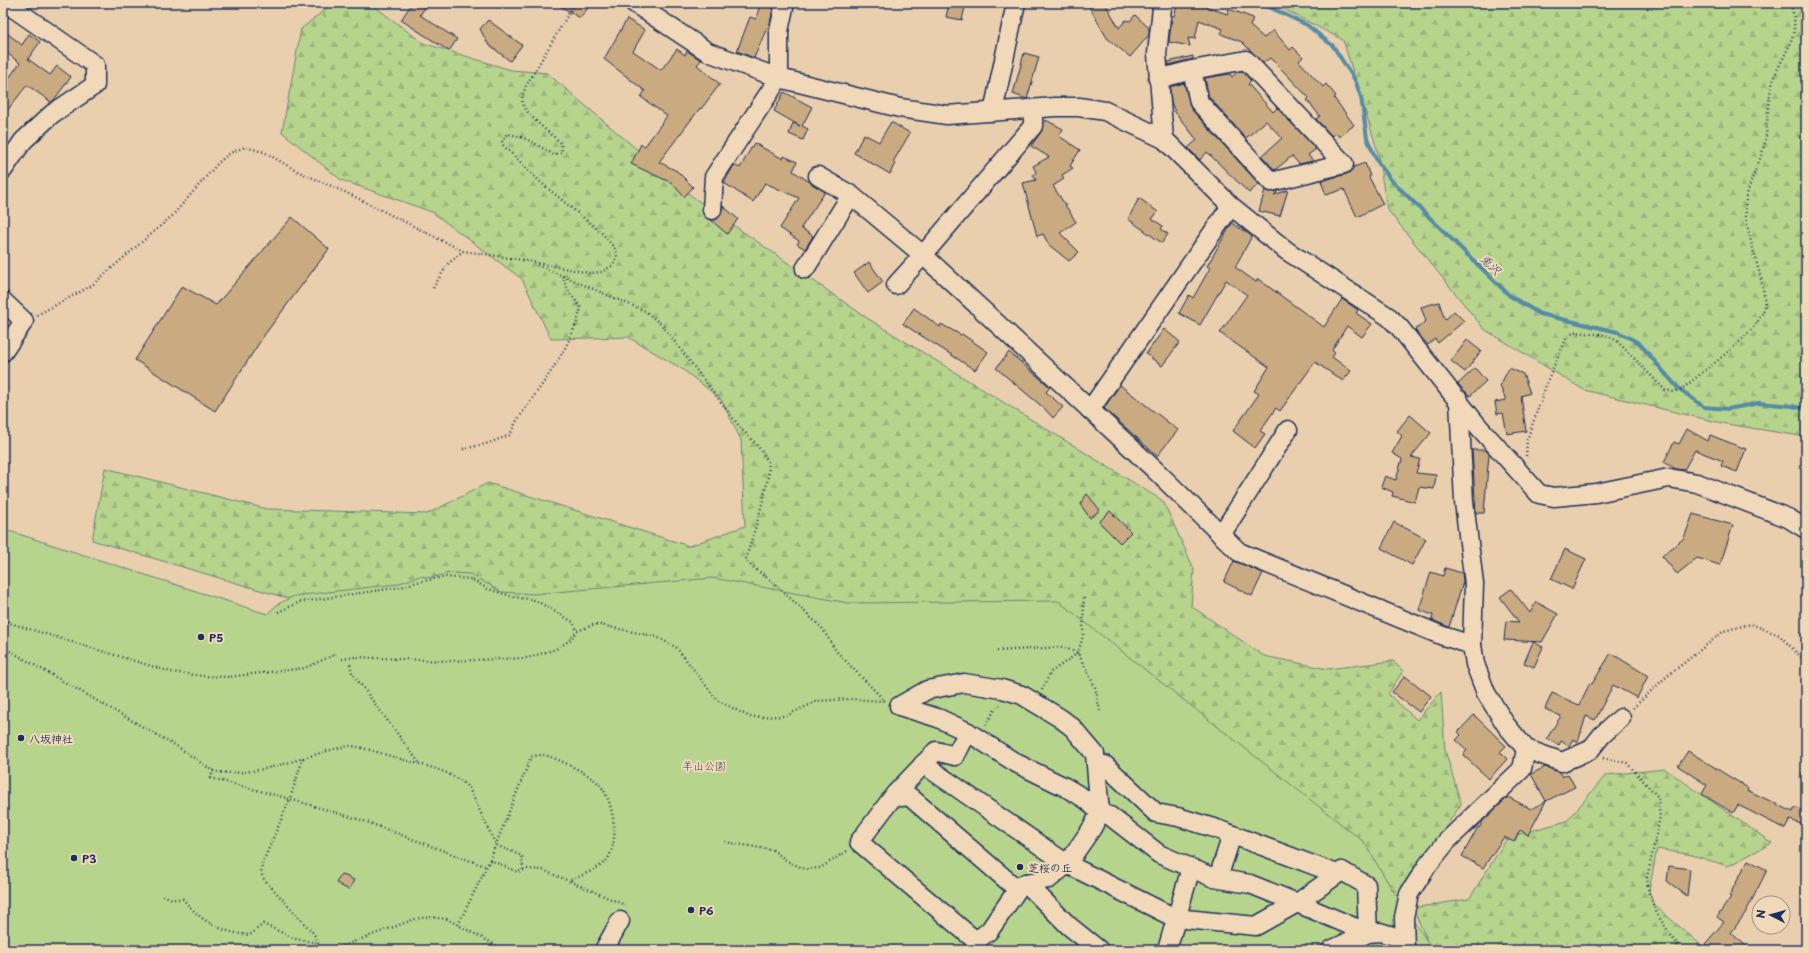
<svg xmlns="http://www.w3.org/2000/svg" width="1809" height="953" font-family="'Playpen Sans','Klee One',sans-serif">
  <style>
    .forest { fill: url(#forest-firs); stroke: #698276 }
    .park { fill: #b7d48d; stroke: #698276 }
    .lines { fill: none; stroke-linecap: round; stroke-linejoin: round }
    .stream { stroke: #548ba7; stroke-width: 4 }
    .building { fill: #caaa80; stroke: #1b2f5e }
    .minor-casing { stroke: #1b2f5e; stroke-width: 21 }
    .path { stroke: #1b2f5e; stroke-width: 2.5; stroke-dasharray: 1 3; stroke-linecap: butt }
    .minor { stroke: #f0d8b8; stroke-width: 18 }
    .poi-dot { fill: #1b2f5e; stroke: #f0d8b8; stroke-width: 1.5 }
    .labels { text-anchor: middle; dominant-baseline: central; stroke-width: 4; stroke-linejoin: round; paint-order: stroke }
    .poi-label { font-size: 11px; font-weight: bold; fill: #1b2f5e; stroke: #f0d8b8; text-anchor: start }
    .park-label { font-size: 11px; fill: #324865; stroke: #f0d8b8 }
    .water-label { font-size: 12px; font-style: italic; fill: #294670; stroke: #f0d8b8 }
  </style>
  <defs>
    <pattern id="forest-firs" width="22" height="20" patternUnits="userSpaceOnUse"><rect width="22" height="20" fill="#b7d48d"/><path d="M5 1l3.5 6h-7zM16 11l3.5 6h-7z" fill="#9db67c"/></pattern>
  </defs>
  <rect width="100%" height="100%" fill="#e9cfad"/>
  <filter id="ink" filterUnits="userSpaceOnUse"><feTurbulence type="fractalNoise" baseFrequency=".025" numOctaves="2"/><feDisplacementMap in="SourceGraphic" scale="8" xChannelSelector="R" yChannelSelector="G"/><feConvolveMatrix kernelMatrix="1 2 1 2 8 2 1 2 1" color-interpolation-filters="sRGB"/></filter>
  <g filter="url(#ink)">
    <g class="forest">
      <polygon points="333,3 370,3 423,43 511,70 547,73 693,197 867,318 1163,501 1194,569 1191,606 1264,656 1328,669 1393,661 1403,671 1388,694 1417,720 1441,692 1445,750 1461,804 1401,894 1266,814 290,599 92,540 105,468 267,509 427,514 488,483 689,546 745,526 741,440 721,399 682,369 628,337 551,339 522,279 432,212 341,180 282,132 301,29"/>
      <polygon points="1272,3 1806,3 1806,437 1721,423 1584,390 1484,329 1387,209 1377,149 1343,40"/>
      <polygon points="1665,769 1772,843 1728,866 1692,855 1657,849 1649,891 1654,905 1707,950 1431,950 1413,908 1469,899 1508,837 1567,821 1606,775"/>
    </g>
    <polygon class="park" points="3,529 267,614 278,604 294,596 397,584 420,576 430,578 450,573 471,574 501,592 534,594 713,578 848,603 1058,601 1364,842 1390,886 1433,950 3,950"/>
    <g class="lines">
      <polyline class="stream" points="1254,3 1267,6 1307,25 1333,46 1355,80 1361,97 1367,138 1377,161 1391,180 1510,296 1540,314 1618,332 1639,343 1677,387 1704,407 1728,409 1759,403 1792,406 1806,409"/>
    </g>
    <g class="building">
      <polygon points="412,3 428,3 420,15 457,39 449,51 401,20"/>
      <polygon points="555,3 592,3 580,18"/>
      <polygon points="949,3 966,3 962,20 946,17"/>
      <polygon points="1087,3 1105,3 1119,28 1126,20 1130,21 1135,15 1149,28 1149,35 1130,57 1107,38"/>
      <polygon points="1178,3 1197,3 1227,14 1229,9 1253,18 1250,26 1264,38 1273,30 1290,50 1293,47 1303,57 1299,61 1323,87 1326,84 1336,96 1334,98 1354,125 1339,137 1336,133 1332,136 1316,119 1320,116 1307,100 1309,98 1286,74 1270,58 1263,63 1242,42 1221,34 1223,29 1199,20 1195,39 1188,38 1190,46 1169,42 1172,16 1174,16"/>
      <polygon points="760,4 773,8 769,29 767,28 754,58 737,51 750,17 756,19"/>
      <polygon points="627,19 645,30 633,51 661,70 677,49 685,55 687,51 701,60 697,65 720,84 701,109 700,108 659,162 677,171 693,187 684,197 672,183 631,164 641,144 645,146 667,116 641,97 645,91 604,59"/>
      <polygon points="488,20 522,45 510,61 488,44 480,29"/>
      <polygon points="3,30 22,45 29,34 40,42 28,59 50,75 57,66 71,77 53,101 51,102 27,85 3,116 3,86 20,63 3,50"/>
      <polygon points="1024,53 1039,57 1027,99 1013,94"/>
      <polygon points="1193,56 1193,59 1168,65 1168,62"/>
      <polygon points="1242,71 1251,81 1248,84 1273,112 1277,108 1316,149 1308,155 1313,161 1299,164 1292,156 1275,170 1262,156 1282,138 1266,121 1246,138 1209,97 1205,78 1230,74 1232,77 1237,72"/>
      <polygon points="1184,83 1191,109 1259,184 1249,193 1207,152 1200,160 1188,148 1197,140 1175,112 1171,102 1170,87"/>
      <polygon points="784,92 812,107 802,126 808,129 803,140 789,134 793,123 800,126 774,111"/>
      <polygon points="1046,120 1063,129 1059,136 1080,150 1070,166 1073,168 1062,175 1064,179 1053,186 1076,222 1060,233 1079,252 1069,261 1049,245 1043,234 1037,236 1023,183 1036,180 1033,175 1036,172 1033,166 1049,157 1031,146 1041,132"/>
      <polygon points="891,122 910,133 893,162 895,163 890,174 854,153 864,134 879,142"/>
      <polygon points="754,143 783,159 784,156 797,162 793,171 825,192 801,228 813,236 805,249 797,244 799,241 780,228 799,198 765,183 753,202 724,183 734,165 740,168"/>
      <polygon points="1365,163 1370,176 1369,177 1383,204 1357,217 1344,189 1326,195 1321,181 1347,174 1354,167"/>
      <polygon points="1265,190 1268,192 1278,191 1274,195 1288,190 1280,216 1259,211"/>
      <polygon points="1139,198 1158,212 1152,219 1163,226 1161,229 1168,234 1162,243 1128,219"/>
      <polygon points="723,206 738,219 727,234 711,220 716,220 720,216"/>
      <polygon points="292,217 329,249 265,334 215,411 135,360 182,286 216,305"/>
      <polygon points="1232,223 1252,236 1235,267 1256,282 1258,279 1324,327 1342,299 1358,310 1356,313 1372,324 1362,337 1347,326 1332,350 1335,353 1332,357 1351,371 1343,381 1315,362 1280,411 1276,408 1260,431 1265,434 1255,448 1233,431 1259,394 1254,391 1269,367 1220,333 1247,295 1226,280 1200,325 1179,313 1189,295 1193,298 1210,268 1207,266"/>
      <polygon points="869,262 883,282 868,293 854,273"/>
      <polygon points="1439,302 1445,320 1454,311 1464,321 1438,343 1435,339 1428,345 1415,330 1426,321 1421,307"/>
      <polygon points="914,308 940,327 941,324 961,335 962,334 988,352 975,370 903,324"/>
      <polygon points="1164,329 1180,342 1162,366 1146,354"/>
      <polygon points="1467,340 1481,351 1465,372 1451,361"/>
      <polygon points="1009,352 1050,387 1046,392 1063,407 1053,418 1045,409 996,368"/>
      <polygon points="1475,368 1486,381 1470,396 1458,384"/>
      <polygon points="1509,368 1523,374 1530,393 1521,396 1526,431 1507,434 1503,413 1497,414 1495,402 1506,400 1500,386"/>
      <polygon points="1120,385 1178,430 1157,456 1104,408"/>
      <polygon points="1410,415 1431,433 1411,457 1420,459 1416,473 1436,475 1434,489 1419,487 1415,502 1392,496 1393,492 1381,487 1385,476 1396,480 1402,459 1392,453 1402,436 1397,431"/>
      <polygon points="1687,429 1708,441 1710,435 1746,449 1737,472 1721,466 1723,461 1695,450 1684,470 1676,469 1664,462 1674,442 1679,444"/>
      <polygon points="1472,450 1486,450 1489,454 1484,513 1476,513"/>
      <polygon points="1087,494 1100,510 1090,518 1080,504"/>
      <polygon points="1110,511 1131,532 1120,543 1099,522"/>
      <polygon points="1693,514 1733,525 1720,565 1697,558 1677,574 1662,556 1684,538"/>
      <polygon points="1394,522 1426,539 1412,565 1381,548"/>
      <polygon points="1565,549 1586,559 1572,589 1551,579"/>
      <polygon points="1234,561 1263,573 1252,596 1224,582"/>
      <polygon points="1445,568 1462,573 1463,582 1449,627 1432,620 1433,615 1419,610 1431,572 1443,576"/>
      <polygon points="1511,589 1530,613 1536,602 1558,614 1542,642 1504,640 1506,621 1519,622 1500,597"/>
      <polygon points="1533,642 1543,647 1534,667 1524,663"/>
      <polygon points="1611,653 1648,676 1637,698 1613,685 1595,720 1586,716 1578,742 1573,739 1569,746 1561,741 1559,745 1547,738 1561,716 1545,709 1552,693 1579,705 1590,683 1592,684"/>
      <polygon points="1405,676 1431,696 1419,712 1392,692"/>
      <polygon points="1474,715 1506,746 1500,752 1507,759 1489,779 1463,755 1467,750 1456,740 1461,735 1458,732"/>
      <polygon points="1688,751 1748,788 1747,790 1793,812 1795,807 1806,812 1801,824 1790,820 1785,829 1738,805 1733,813 1702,794 1707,785 1678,766"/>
      <polygon points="1545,767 1559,772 1562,777 1568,774 1575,787 1546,801 1528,835 1520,830 1514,842 1504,837 1483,868 1462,856 1478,827 1479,828 1483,821 1508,797 1531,809 1546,801 1531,774"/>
      <polygon points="1748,860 1767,870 1746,912 1731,933 1751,950 1712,950 1705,944 1724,922 1717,917 1731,897 1729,896"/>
      <polygon points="1669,866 1690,869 1687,896 1667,881"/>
      <polygon points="341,874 354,880 349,890 336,883"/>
    </g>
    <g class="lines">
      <defs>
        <g id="minor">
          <polyline points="634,3 708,52 779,78 900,108 947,115 1055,107 1079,107 1105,111 1164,139 1231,206 1287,251 1389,317 1400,328 1478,426 1539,494 1554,497 1596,493 1669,478 1697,483 1788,518 1806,529"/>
          <polyline points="1160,3 1162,8 1157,54 1164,139"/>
          <polyline points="1158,79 1192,70 1246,60 1344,164 1271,182 1199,102 1192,70"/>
          <polyline points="1033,109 1033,126 923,255 1154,469 1239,552 1443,636 1472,645"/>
          <polyline points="993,112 1016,3"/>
          <polyline points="3,170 23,141 52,114 95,85 95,65 6,3"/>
          <polyline points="818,176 851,195 923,255 896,285"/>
          <polyline points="712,210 714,177 779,78 779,31 785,3"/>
          <polyline points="805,269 851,195"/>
          <polyline points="3,301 24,321 3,352"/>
          <polyline points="1459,400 1464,502 1474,584 1472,645 1475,664 1486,693 1506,725 1526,749 1562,762 1590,750 1602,735 1621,718"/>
          <polyline points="1090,410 1231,206"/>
          <polyline points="1221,535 1288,430"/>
          <polyline points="968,732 955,756 936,751 895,794 901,797 909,796 1017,889"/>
          <polyline points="923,764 1067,864 1175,918 1256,926 1297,903"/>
          <polyline points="1097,765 1105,765 1156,813 1178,817 1217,829 1337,874"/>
          <polyline points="895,794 859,842 976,941 974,950"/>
          <polygon points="1342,871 1366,885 1368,933 1297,903"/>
          <polyline points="1218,878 1232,835"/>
          <polyline points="1026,883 1069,926 1099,950"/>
          <polyline points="976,941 989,931 1020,886 1026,883 1049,879 1067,864 1092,828 1100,813 1095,754 1072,727 1060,718 1022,695 1002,689 964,683 927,690 899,706 938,718 968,732 1016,763 1065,787 1087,800 1100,813 1110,816 1159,854 1214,878 1250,884 1297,903"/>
          <polyline points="604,950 620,921"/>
          <polyline points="1167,950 1191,868"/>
          <polyline points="1331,950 1368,933 1380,932 1403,939"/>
          <polyline points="1405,950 1404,917 1409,894 1427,866 1448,840 1522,769 1526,749"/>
        </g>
      </defs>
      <use href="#minor" class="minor-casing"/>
      <g class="path">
        <path d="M537,265L645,311L662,325L743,431C753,440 762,450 768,462C773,476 751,541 746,558L748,563L776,585L822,628L836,651L885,701"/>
        <polyline points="433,288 448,264 463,251"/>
        <path d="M37,315L91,286L172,216L219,162L230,153L245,147L264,152L297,171L347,193L463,251L517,259L589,273L602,272L613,265L617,257L616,250L603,234L539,181L503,145L502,141L507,134C525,136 539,146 554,155L562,152L561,143C552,135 526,115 523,104C521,98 524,92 526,86L575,3"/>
        <path d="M463,449L486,444L510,435L516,422C540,386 570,351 581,308L569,292L562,276"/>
        <path d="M1526,456L1527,440L1549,377L1567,337L1575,332L1606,335L1617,341L1665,390L1674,392L1682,389C1703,371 1754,336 1763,312C1772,293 1741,230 1746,200C1749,180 1761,162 1765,142C1768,124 1767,104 1772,85C1780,54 1804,38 1790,3"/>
        <polyline points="278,612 300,602 401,587 417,582 445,577 471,579 488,589 514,597 535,600 573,622 577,631"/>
        <polyline points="3,621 171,672 204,676 227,677 305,668 336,654"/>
        <polyline points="3,647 178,747 213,771"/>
        <polyline points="997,651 1062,647 1078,653 1095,687 1100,711"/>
        <polyline points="342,659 355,657 448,661 527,658 556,649 569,641 577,631 596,624 657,637 677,648 717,700 750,717 786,716 817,701 849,699 885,701"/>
        <polyline points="350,664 352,673 420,764"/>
        <polyline points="1042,690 1051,672 1078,653 1083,636 1084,595"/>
        <polyline points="1633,708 1665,678 1724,631 1751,624 1779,635 1806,662"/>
        <polyline points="986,725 994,711 1000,705"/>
        <path d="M303,758L290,799L211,778L213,771C244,778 287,763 317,754C328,751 339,747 350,746C361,746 398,759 412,762C431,767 455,773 469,788L496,845L522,856L523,870"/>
        <polyline points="1603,758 1627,763 1658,797 1660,817 1647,878 1649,895 1657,914 1674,940 1683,950"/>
        <polyline points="3,763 8,751"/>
        <polyline points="1800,778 1806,766"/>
        <polyline points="725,842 773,850 787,861 805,869 820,868 847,851"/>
        <polyline points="490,860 518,872 526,869 543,870 569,881"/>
        <path d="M163,895L172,899H183C200,921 222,933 250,935L263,924L296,939L318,943"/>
        <path d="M458,925L488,864L531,757C534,756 539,755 543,755C554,756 593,776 600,785C614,803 620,841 607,860C601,868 578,877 569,881L625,905"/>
        <polyline points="322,950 314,934 264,879 261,873 262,864 290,799 364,821 487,867"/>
        <polyline points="332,950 415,919 428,917 447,919 505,950"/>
      </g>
      <use href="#minor" class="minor"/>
    </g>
  </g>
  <g class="poi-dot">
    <circle cx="201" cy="637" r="4"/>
    <circle cx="21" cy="738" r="4"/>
    <circle cx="74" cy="858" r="4"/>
    <circle cx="1020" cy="867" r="4"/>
    <circle cx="691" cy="910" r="4"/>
  </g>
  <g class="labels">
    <g class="poi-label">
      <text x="209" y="637">P5</text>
      <text x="29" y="738">八坂神社</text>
      <text x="82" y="858">P3</text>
      <text x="1028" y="867">芝桜の丘</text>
      <text x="699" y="910">P6</text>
    </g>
    <g class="park-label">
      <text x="704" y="765">羊山公園</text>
    </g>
    <g class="water-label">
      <text transform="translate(1491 264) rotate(44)">兎沢</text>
    </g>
  </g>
  <rect width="1809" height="953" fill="none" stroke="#f0d8b8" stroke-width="16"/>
  <rect x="8" y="8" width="1793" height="937" fill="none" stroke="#1b2f5e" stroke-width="1.5" filter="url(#ink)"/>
  <g transform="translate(1771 915) rotate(276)"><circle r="19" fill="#f0d8b8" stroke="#9b9494"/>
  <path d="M0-3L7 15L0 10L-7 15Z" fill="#1b2f5e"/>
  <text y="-6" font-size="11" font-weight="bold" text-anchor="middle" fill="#1b2f5e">N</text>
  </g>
</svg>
